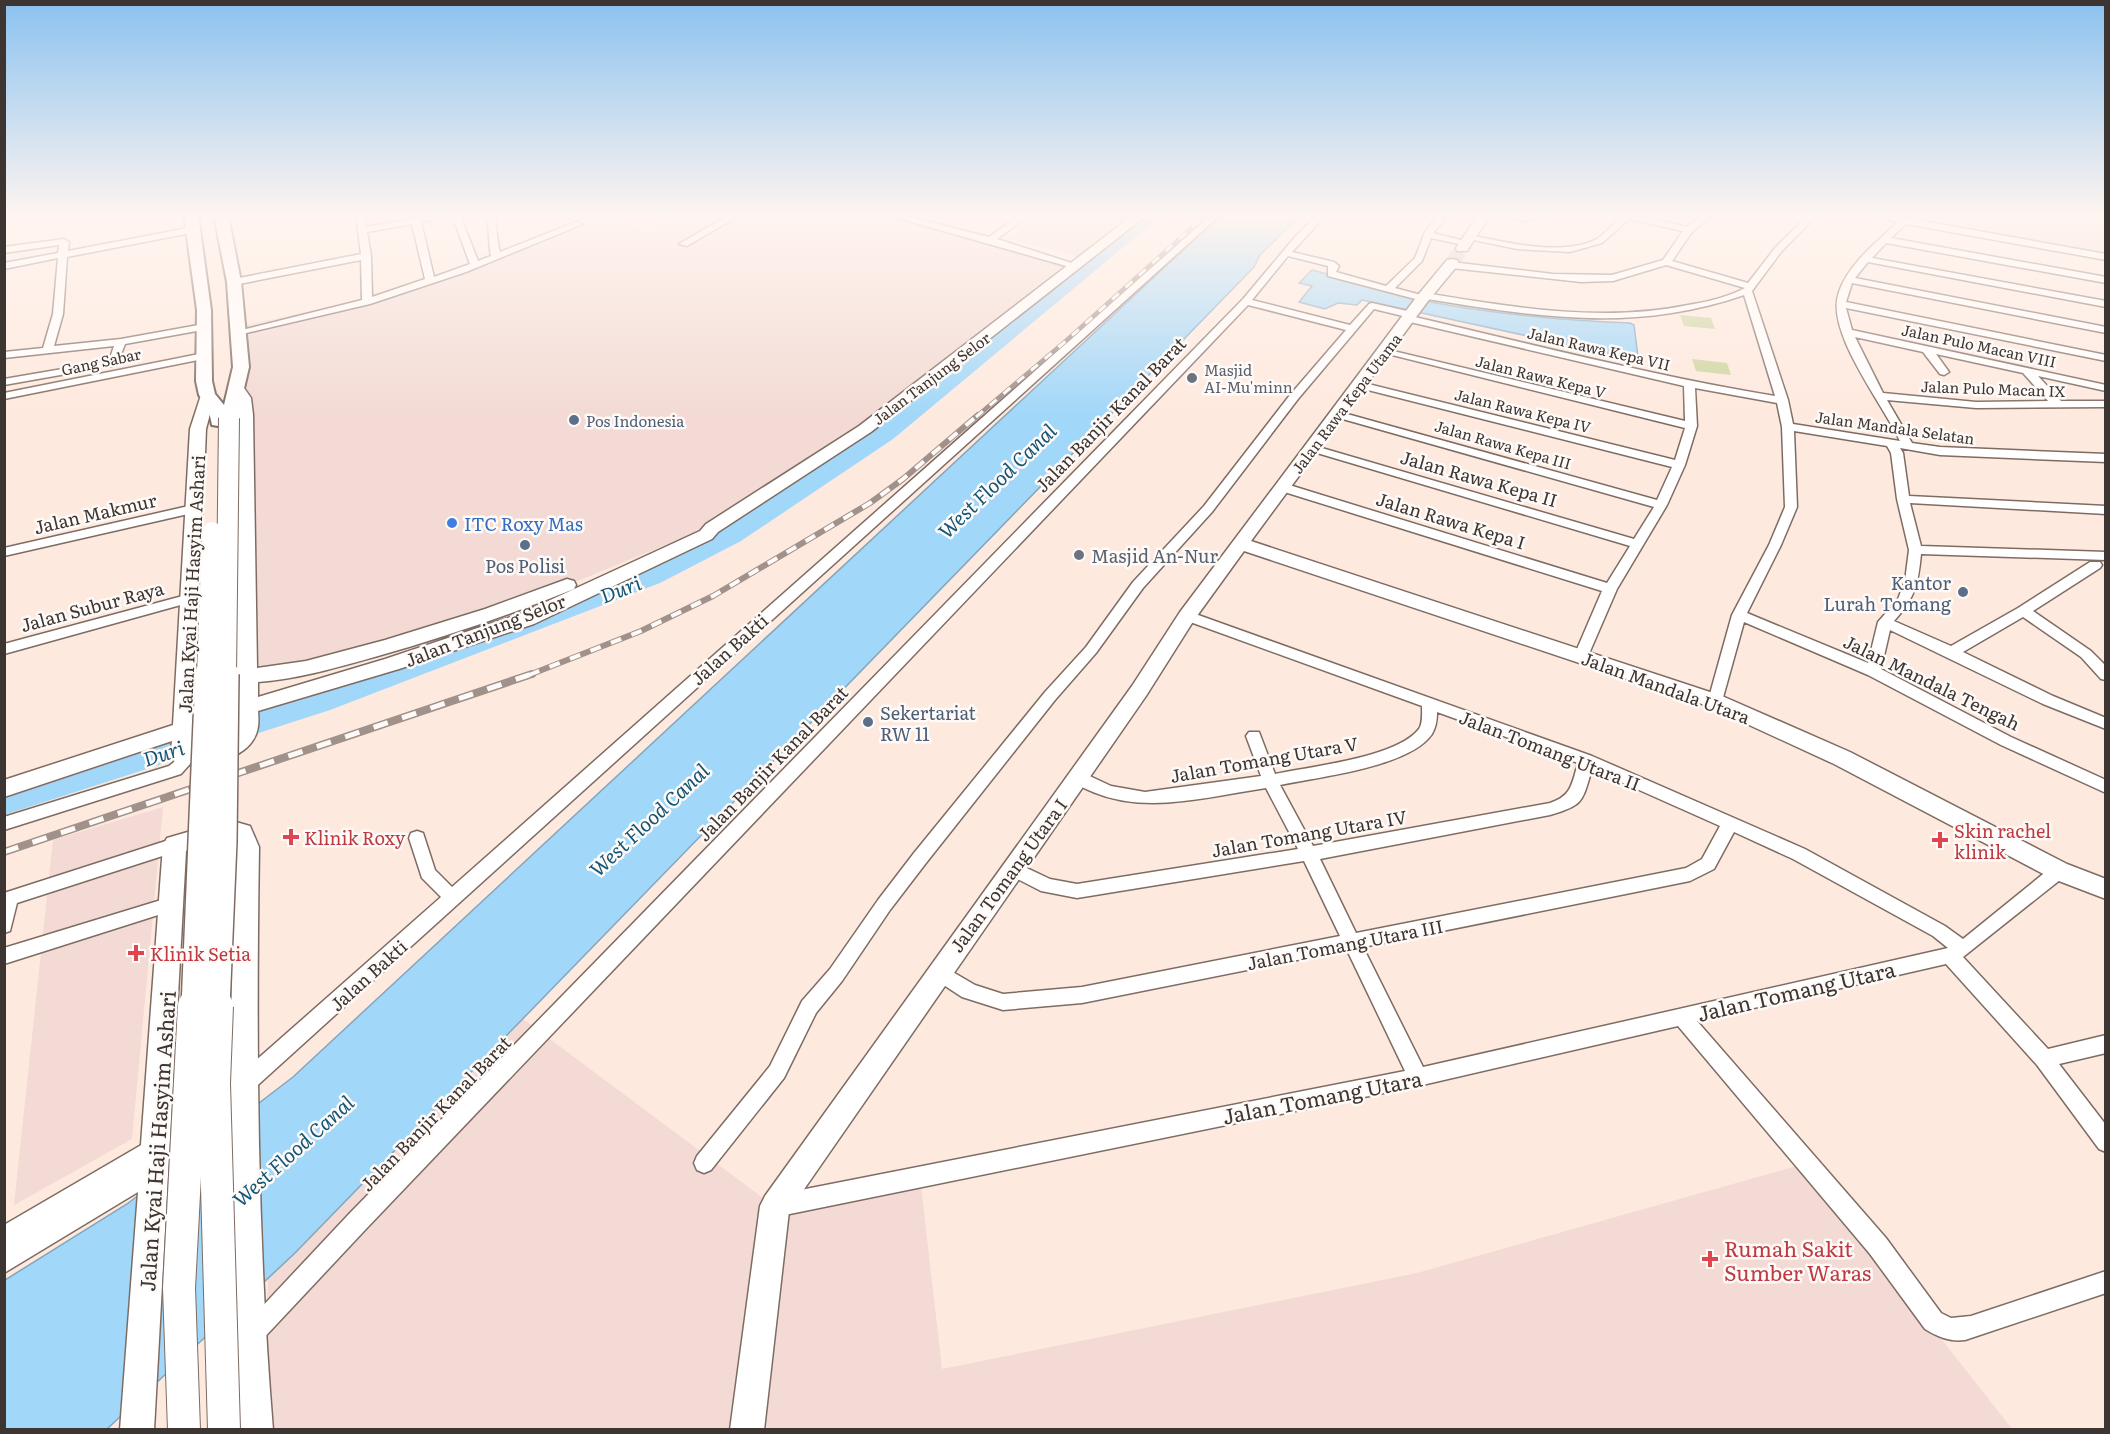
<svg xmlns="http://www.w3.org/2000/svg" width="2110" height="1434" font-family="Literata,serif">
  <style>
    .commercial { fill: #f3dad4 }
    .green { fill: #cdd5a0 }
    .water { fill: #a1d7f9; stroke: #83a6bd; stroke-width: 1.5 }
    .lines { fill: none; stroke-linecap: round; stroke-linejoin: round }
    .river { fill: #a1d7f9; fill-rule: evenodd }
    .secondary-tunnel { stroke: #d7c5bb; stroke-width: 14; stroke-dasharray: 14 7; stroke-linecap: butt }
    .street-casing { stroke: #7e6c63; stroke-width: 3 }
    .secondary-casing { stroke: #7e6c63; stroke-width: 3 }
    .primary-casing { stroke: #7e6c63; stroke-width: 4 }
    .street { fill: #fff; fill-rule: evenodd }
    .secondary { fill: #fff; fill-rule: evenodd }
    .primary { fill: #fff; fill-rule: evenodd }
    .rail-far2-casing { stroke: #a0918a; stroke-width: 4.5 }
    .rail-far1-casing { stroke: #a0918a; stroke-width: 6 }
    .rail-casing { stroke: #a0918a; stroke-width: 8 }
    .rail-far2 { stroke: #fefaf8; stroke-width: 3; stroke-dasharray: 9; stroke-linecap: butt }
    .rail-far1 { stroke: #fefaf8; stroke-width: 4; stroke-dasharray: 11; stroke-linecap: butt }
    .rail { stroke: #fefaf8; stroke-width: 5; stroke-dasharray: 15; stroke-linecap: butt }
    .primary-bridge-far2-casing { stroke: #7e6c63; stroke-width: 22; stroke-linecap: butt }
    .primary-bridge-far1-casing { stroke: #7e6c63; stroke-width: 28; stroke-linecap: butt }
    .primary-bridge-casing { stroke: #7e6c63; stroke-width: 34; stroke-linecap: butt }
    .primary-bridge-far2 { stroke: #fff; stroke-width: 20 }
    .primary-bridge-far1 { stroke: #fff; stroke-width: 25 }
    .primary-bridge { stroke: #fff; stroke-width: 32 }
    .worship-dot { fill: #6b7280; stroke: #fefaf8; stroke-width: 2 }
    .service-dot { fill: #5c6f8a; stroke: #fefaf8; stroke-width: 2 }
    .shop-dot { fill: #3f7fe0; stroke: #fefaf8; stroke-width: 2 }
    .health-dot { fill: #e0444e; stroke: #fefaf8; stroke-width: 2 }
    .labels { text-anchor: middle; dominant-baseline: central; stroke-width: 5; stroke-linejoin: round; paint-order: stroke }
    .far-street-label { font-size: 15px; fill: #3d3531; stroke: #fefaf8 }
    .far-worship-label { font-size: 15px; fill: #5b616d; stroke: #fefaf8; text-anchor: start }
    .far-service-label { font-size: 15px; fill: #4e5e75; stroke: #fefaf8; text-anchor: start }
    .street-label { font-size: 18px; fill: #3d3531; stroke: #fefaf8 }
    .shop-label { font-size: 18px; fill: #366cbe; stroke: #fefaf8; text-anchor: start }
    .worship-label { font-size: 18px; fill: #5b616d; stroke: #fefaf8; text-anchor: start }
    .service-label { font-size: 18px; fill: #4e5e75; stroke: #fefaf8 }
    .health-label { font-size: 18px; fill: #be3a42; stroke: #fefaf8; text-anchor: start }
    .water-label { font-size: 20px; font-style: italic; fill: #145576; stroke: #fefaf8 }
    .near-street-label { font-size: 21px; fill: #3d3531; stroke: #fefaf8 }
    .near-health-label { font-size: 21px; fill: #be3a42; stroke: #fefaf8; text-anchor: start }
  </style>
  <rect width="100%" height="100%" fill="#fee9de"/>
  <g class="commercial">
    <polygon points="680,215 888,215 1075,262 793,477 702,530 519,605 469,623 248,676 249,488 241,326 374,297 519,244 603,217 650,232"/>
    <polygon points="1041,215 1141,215 1088,259 1009,239"/>
    <polygon points="1893,215 2089,215 2105,218 2105,252"/>
    <polygon points="163,807 132,1139 14,1205 53,840"/>
    <polygon points="523,1019 775,1207 920,1177 942,1369 1417,1273 1804,1164 2012,1429 270,1429 264,1385 268,1278"/>
  </g>
  <g class="green">
    <polygon points="1680,315 1711,318 1715,329 1684,326"/>
    <polygon points="1692,359 1727,363 1731,375 1696,371"/>
  </g>
  <g class="water">
    <polygon points="1221,215 1301,215 1260,255 1254,267 295,1253 107,1429 5,1430 5,1280 127,1204 293,1077"/>
    <path d="M1312,270C1345,278 1377,291 1410,298C1482,313 1557,320 1630,323L1634,325L1638,357L1629,358L1362,300L1357,305L1338,303L1325,309L1299,302L1312,286L1299,283Z"/>
  </g>
  <g class="lines">
    <polygon class="river" points="1140,215 1162,215 893,439 741,541 660,583 330,710 4,815 4,788 306,694 640,569 721,529 875,429"/>
    <polyline class="secondary-tunnel" points="1452,263 1462,248"/>
    <defs>
      <g id="street">
        <path d="M356,215H364L366,227L431,215H450L421,222L434,277L470,264L452,215H460L478,261L491,256C488,241 490,229 486,215H494C498,229 496,238 500,252L576,222L583,224L466,272L370,304L234,336V332L362,300L361,260L234,285L229,282L234,279L361,254ZM412,224L425,279L372,297L371,256L367,232Z"/>
        <polygon points="729,215 740,215 687,246 679,244"/>
        <polygon points="887,215 902,215 989,237 1020,215 1030,215 997,239 1081,266 1073,268"/>
        <polygon points="1211,215 1220,215 250,1092 243,1094 236,1092 233,1085 236,1078 441,897 422,878 409,838 411,833 417,831 423,833 435,870 452,887"/>
        <path d="M1317,215H1326L1292,252L1334,262L1339,266L1336,272L1386,286L1415,258L1425,232L1439,215H1448L1433,233L1468,242V246L1431,238L1422,261L1395,288L1421,295L1425,293C1511,307 1601,323 1688,305C1707,302 1728,297 1745,288L1666,265L1613,281L1581,282L1451,268L1446,265L1451,262L1553,274L1612,275L1663,260L1683,231L1629,219L1602,243L1570,252L1517,249L1464,238L1469,235C1505,242 1563,257 1597,239C1606,233 1613,224 1621,217L1619,215H1635L1687,227L1702,215H1712L1692,232L1672,261L1748,283L1775,248L1808,215H1817L1781,252L1752,291L1788,400L1793,424L1900,441C1884,405 1824,331 1839,292C1849,263 1877,242 1898,222L1870,215H1889L2106,254V260L1906,224L1891,238L2106,277V283L1886,243L1872,258L2106,301V307L1868,262L1855,278L2106,327V333L1852,283L1846,302L2106,355V361L1846,308L1852,330L2106,385V391L2038,376L2061,401H2106V407L1976,408L1887,400L1912,443L1940,447L2106,454V462L1940,455L1900,448L1903,453L1909,496L2106,506V514L1910,503L1921,546L2106,552V560L1921,554C1918,585 1915,598 1894,621L1951,646L2018,608L2090,562H2100L2102,565L2100,568L2033,611L2091,651L2106,666V680L2101,679L2081,657L2023,617L1963,652L2053,696L2106,718V729L2043,704L1890,630L1881,669L2011,737L2106,780V793L2001,745L1868,675L1744,622L1722,701L1715,706L1710,705L1708,701L1732,615L1769,545L1785,507L1782,427L1777,403L1695,388L1697,426L1685,465L1667,505L1617,589L1588,656L1581,661L1574,656L1602,591L1278,490V484H1286L1607,583L1630,546L1307,450L1305,448L1307,446H1315L1634,539L1654,507L1332,416L1330,414L1336,411L1340,412L1657,500L1672,467L1356,387L1355,385L1360,382L1675,460L1685,428L1380,352L1385,349L1685,421L1684,386L1410,322L1405,319L1407,317L1374,309L1298,399L1212,512L1143,588L1096,653L1055,700L926,863L890,910L842,981L816,1013L784,1078L711,1170L704,1173L697,1170L694,1163L697,1156L770,1066L802,1001L830,969L878,900L914,853L1045,692L1086,647L1133,582L1204,506L1290,395L1346,330L1248,305L365,1230L260,1342L252,1345L244,1342L241,1334L244,1326L349,1214L1243,299L1295,237ZM1288,256L1328,266V276L1423,301L1427,299C1537,317 1635,333 1744,295L1775,396C1654,376 1535,345 1415,317L1416,313L1372,303L1369,304L1350,325L1252,300ZM1855,337L1923,352L1940,374L1944,375L1949,372L1936,354L2023,373L2048,401L1976,402L1883,393ZM1794,431L1887,446L1891,453L1897,499L1909,550L1905,581L1898,599L1878,622L1868,663L1747,613L1781,545L1797,507Z"/>
        <polygon points="1496,215 1548,215 1526,221"/>
        <polygon points="193,227 197,230 196,232 67,257 63,314 54,346 121,339 204,324 209,327 208,329 125,344 117,365 4,385 4,379 109,361 114,346 4,358 4,352 43,348 53,314 58,258 4,269 4,263 58,253 59,245 4,253 4,247 64,239 69,242 68,251"/>
        <polygon points="204,353 208,354 208,358 4,399 4,393"/>
        <polygon points="193,505 197,506 199,509 197,512 4,556 4,548"/>
        <polygon points="190,594 197,598 195,601 4,654 4,644"/>
        <path d="M1187,611L1592,756L1805,849L1945,926L1963,939L2053,866L2059,864L2065,866L2067,871L2065,876L1963,957L2048,1049L2106,1035V1053L2059,1064L2106,1125V1152L2099,1149L2037,1065L1946,964L1697,1021L1886,1238L1941,1313L1951,1318L1971,1316L2106,1271V1293L1965,1340C1950,1342 1938,1337 1925,1329L1870,1254L1678,1026L1418,1086L775,1217L768,1213L764,1206L768,1199L775,1195L1405,1071L1347,950L1082,1003L1003,1010L962,997L933,978L930,972L933,966L939,964L975,985L1003,994L1082,987L1340,936L1304,861L1077,898L1041,891L1006,873L1004,868L1006,863L1012,861L1050,879L1077,884L1298,849L1266,788C1210,796 1148,815 1093,792C1086,789 1075,785 1071,777L1073,773L1079,771L1111,786L1145,792L1261,776L1246,736L1249,732H1259L1275,774C1312,766 1396,758 1419,729C1423,723 1422,713 1422,706L1182,619L1180,616ZM1437,712L1578,763C1572,783 1572,796 1550,803L1313,846L1280,785C1318,777 1410,767 1432,734C1436,727 1437,720 1437,712ZM1592,769L1720,826L1702,859L1686,868L1356,933L1320,859L1550,815C1584,805 1582,802 1592,769ZM1734,832L1793,859L1933,936L1948,948L1423,1067L1363,947L1690,881L1714,869Z"/>
        <polygon points="182,743 187,745 190,764 181,774 4,830 4,817 169,766 174,762 177,745"/>
        <polygon points="175,838 181,840 183,845 181,850 17,903 10,931 4,933 4,893"/>
        <polygon points="171,897 177,899 180,904 177,909 4,964 4,948"/>
        <polygon points="155,1137 162,1140 165,1147 162,1154 4,1248 4,1225"/>
      </g>
      <g id="secondary">
        <path d="M1133,215H1147L871,432L718,532L712,539L534,624L399,669L258,711C259,723 259,733 251,743C235,763 186,776 171,749L172,741L4,797V780L173,725L190,429L202,392L207,390L215,395L206,429L193,746C208,753 229,743 237,729V415L235,398L229,388L232,385H242L251,398L253,415L257,668L306,661L385,640L485,609L567,579L574,581L576,585L574,589C510,615 445,637 378,656C339,667 299,679 258,682V697L385,659L520,614L700,531L706,524L859,426Z"/>
        <polygon points="1478,215 1490,215 1467,251 1457,251 1456,248"/>
        <polygon points="1452,259 1457,260 1459,263 1457,266 1428,301 1251,541 1722,696 1850,752 2067,864 2106,879 2106,899 2051,878 1834,764 1708,706 1244,551 1194,620 1146,696 789,1211 764,1430 730,1430 760,1206 765,1196 1132,686 1180,612 1418,295 1447,260"/>
        <path d="M229,820L250,826L259,847C256,1042 257,1235 273,1430H239C227,1235 229,1041 235,847L233,839L229,838L186,851L154,1430H120L138,1192L4,1273V1240L140,1158L163,845L167,838Z"/>
      </g>
      <polygon id="primary" points="184,215 198,215 211,310 212,381 215,394 224,405 233,367 227,282 214,215 228,215 241,282 249,367 237,418 235,422 218,426 212,425 208,407 199,395 196,381 197,310"/>
    </defs>
    <use href="#street" class="street-casing"/>
    <use href="#secondary" class="secondary-casing"/>
    <use href="#primary" class="primary-casing"/>
    <use href="#street" class="street"/>
    <use href="#secondary" class="secondary"/>
    <use href="#primary" class="primary"/>
    <defs>
      <polyline id="rail-far2" points="976,417 1067,340 1206,215"/>
      <polyline id="rail-far1" points="529,675 641,631 713,596 870,503 903,479 978,415"/>
      <polyline id="rail" points="4,852 532,674"/>
    </defs>
    <use href="#rail-far2" class="rail-far2-casing"/>
    <use href="#rail-far1" class="rail-far1-casing"/>
    <use href="#rail" class="rail-casing"/>
    <use href="#rail-far2" class="rail-far2"/>
    <use href="#rail-far1" class="rail-far1"/>
    <use href="#rail" class="rail"/>
    <defs>
      <g id="primary-bridge-far2">
        <polyline points="207,675 212,532"/>
        <polyline points="226,675 229,418"/>
      </g>
      <g id="primary-bridge-far1">
        <polyline points="194,1007 208,674"/>
        <polyline points="217,1007 224,842 226,674"/>
      </g>
      <g id="primary-bridge">
        <polyline points="217,1006 214,1083 224,1430"/>
        <polyline points="184,1430 179,1288 194,1006"/>
      </g>
    </defs>
    <use href="#primary-bridge-far2" class="primary-bridge-far2-casing"/>
    <use href="#primary-bridge-far1" class="primary-bridge-far1-casing"/>
    <use href="#primary-bridge" class="primary-bridge-casing"/>
    <use href="#primary-bridge-far2" class="primary-bridge-far2"/>
    <use href="#primary-bridge-far1" class="primary-bridge-far1"/>
    <use href="#primary-bridge" class="primary-bridge"/>
  </g>
  <linearGradient id="sky" x2="0" y2="1"><stop stop-color="#8bc2ef"/><stop offset="0.52" stop-color="#fff5f0"/><stop offset="1" stop-color="#fff5f0" stop-opacity="0"/></linearGradient>
  <rect width="2110" height="416" fill="url(#sky)"/>
  <g class="worship-dot">
    <circle cx="1192" cy="378" r="6"/>
    <circle cx="1079" cy="555" r="6"/>
  </g>
  <g class="service-dot">
    <circle cx="574" cy="420" r="6"/>
    <circle cx="525" cy="545" r="6"/>
    <circle cx="1963" cy="592" r="6"/>
    <circle cx="868" cy="722" r="6"/>
  </g>
  <circle class="shop-dot" cx="452" cy="523" r="6"/>
  <g class="health-dot">
    <path d="M288 828h6v6h6v6h-6v6h-6v-6h-6v-6h6z"/>
    <path d="M1937 831h6v6h6v6h-6v6h-6v-6h-6v-6h6z"/>
    <path d="M133 944h6v6h6v6h-6v6h-6v-6h-6v-6h6z"/>
    <path d="M1707 1250h6v6h6v6h-6v6h-6v-6h-6v-6h6z"/>
  </g>
  <g class="labels">
    <g class="far-street-label">
      <text transform="translate(1979 345) rotate(12)">Jalan Pulo Macan VIII</text>
      <text transform="translate(1599 348) rotate(13)">Jalan Rawa Kepa VII</text>
      <text transform="translate(101 361) rotate(-12)">Gang Sabar</text>
      <text transform="translate(1541 376) rotate(14)">Jalan Rawa Kepa V</text>
      <text transform="translate(931 378) rotate(-37)">Jalan Tanjung Selor</text>
      <text transform="translate(1993 388) rotate(2)">Jalan Pulo Macan IX</text>
      <text transform="translate(1346 403) rotate(-53)">Jalan Rawa Kepa Utama</text>
      <text transform="translate(1523 410) rotate(14)">Jalan Rawa Kepa IV</text>
      <text transform="translate(1895 427) rotate(8)">Jalan Mandala Selatan</text>
      <text transform="translate(1503 444) rotate(16)">Jalan Rawa Kepa III</text>
    </g>
    <g class="far-worship-label">
      <text x="1204" y="369">Masjid<tspan x="1204" dy="17">AI-Mu'minn</tspan></text>
    </g>
    <g class="far-service-label">
      <text x="586" y="420">Pos Indonesia</text>
    </g>
    <g class="street-label">
      <text transform="translate(1110 414) rotate(-46)">Jalan Banjir Kanal Barat</text>
      <text transform="translate(1479 478) rotate(16)">Jalan Rawa Kepa II</text>
      <text transform="translate(95 513) rotate(-13)">Jalan Makmur</text>
      <text transform="translate(1451 520) rotate(17)">Jalan Rawa Kepa I</text>
      <text transform="translate(191 584) rotate(-87)">Jalan Kyai Haji Hasyim Ashari</text>
      <text transform="translate(92 606) rotate(-15)">Jalan Subur Raya</text>
      <text transform="translate(485 630) rotate(-21)">Jalan Tanjung Selor</text>
      <text transform="translate(729 649) rotate(-42)">Jalan Bakti</text>
      <text transform="translate(1932 682) rotate(26)">Jalan Mandala Tengah</text>
      <text transform="translate(1666 687) rotate(20)">Jalan Mandala Utara</text>
      <text transform="translate(1550 750) rotate(21)">Jalan Tomang Utara II</text>
      <text transform="translate(1264 759) rotate(-10)">Jalan Tomang Utara V</text>
      <text transform="translate(772 763) rotate(-46)">Jalan Banjir Kanal Barat</text>
      <text transform="translate(1309 833) rotate(-10)">Jalan Tomang Utara IV</text>
      <text transform="translate(1008 875) rotate(-54)">Jalan Tomang Utara I</text>
      <text transform="translate(1345 944) rotate(-11)">Jalan Tomang Utara III</text>
      <text transform="translate(368 975) rotate(-42)">Jalan Bakti</text>
      <text transform="translate(435 1113) rotate(-46)">Jalan Banjir Kanal Barat</text>
    </g>
    <g class="shop-label">
      <text x="464" y="523">ITC Roxy Mas</text>
    </g>
    <g class="worship-label">
      <text x="1091" y="555">Masjid An-Nur</text>
    </g>
    <g class="service-label">
      <text x="525" y="565">Pos Polisi</text>
      <text x="1951" y="582" text-anchor="end">Kantor<tspan x="1951" dy="21">Lurah Tomang</tspan></text>
      <text x="880" y="712" text-anchor="start">Sekertariat<tspan x="880" dy="21">RW 11</tspan></text>
    </g>
    <g class="health-label">
      <text x="1954" y="830">Skin rachel<tspan x="1954" dy="21">klinik</tspan></text>
      <text x="304" y="837">Klinik Roxy</text>
      <text x="150" y="953">Klinik Setia</text>
    </g>
    <g class="water-label">
      <text transform="translate(996 480) rotate(-44)">West Flood Canal</text>
      <text transform="translate(620 588) rotate(-21)">Duri</text>
      <text transform="translate(163 752) rotate(-18)">Duri</text>
      <text transform="translate(648 819) rotate(-43)">West Flood Canal</text>
      <text transform="translate(292 1150) rotate(-42)">West Flood Canal</text>
    </g>
    <g class="near-street-label">
      <text transform="translate(1796 990) rotate(-13)">Jalan Tomang Utara</text>
      <text transform="translate(1322 1096) rotate(-11)">Jalan Tomang Utara</text>
      <text transform="translate(156 1141) rotate(-86)">Jalan Kyai Haji Hasyim Ashari</text>
    </g>
    <g class="near-health-label">
      <text x="1724" y="1247">Rumah Sakit<tspan x="1724" dy="24">Sumber Waras</tspan></text>
    </g>
  </g>
  <rect width="2110" height="1434" fill="none" stroke="#3d3531" stroke-width="12"/>
</svg>
